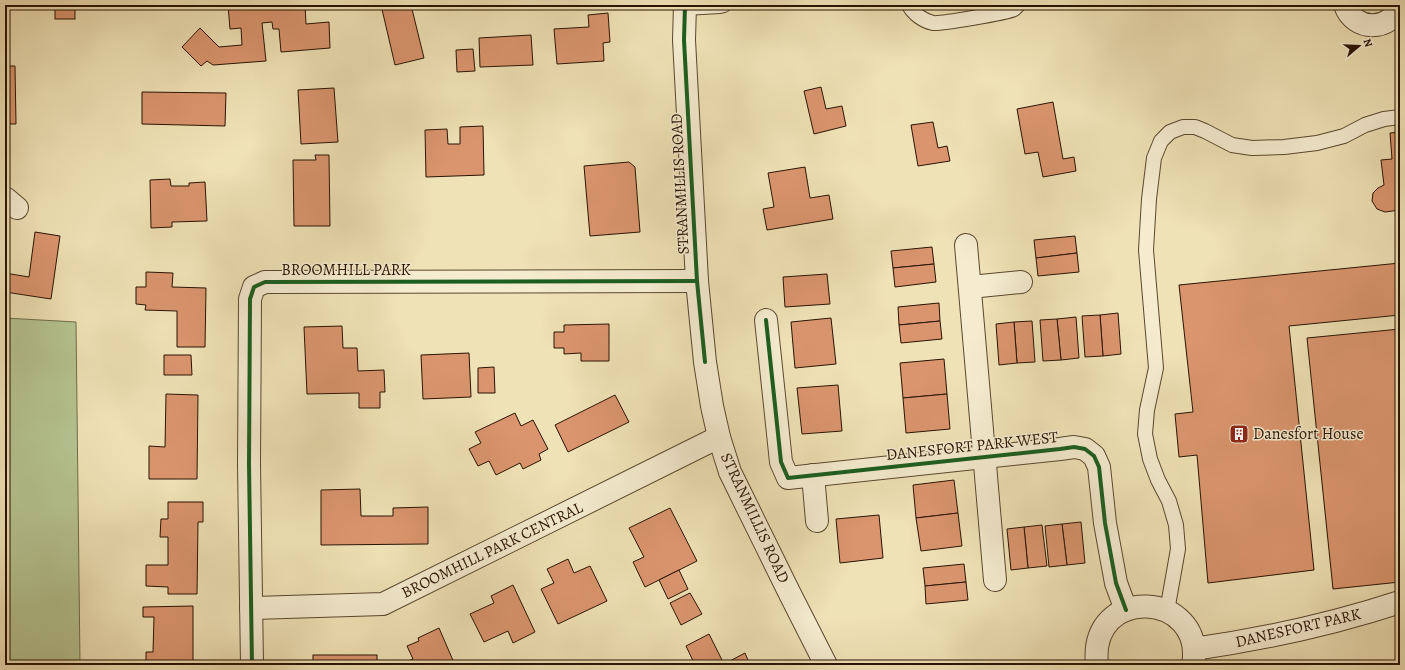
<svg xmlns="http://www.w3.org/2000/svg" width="1405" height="670" font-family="Alegreya,serif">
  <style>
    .green { fill: #b5c491; stroke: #6f6c4a }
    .building { fill: #da956e; stroke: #291302 }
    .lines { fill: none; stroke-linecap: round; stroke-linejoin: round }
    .service-casing { stroke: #5a472f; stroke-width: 16 }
    .minor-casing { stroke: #5a472f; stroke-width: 24 }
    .tertiary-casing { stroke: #5a472f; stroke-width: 24 }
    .service { stroke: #f5ecd0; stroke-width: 14 }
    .minor { stroke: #f5ecd0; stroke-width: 22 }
    .tertiary { stroke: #f5ecd0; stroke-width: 22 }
    .cycleway-casing { stroke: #f5ecd0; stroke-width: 6 }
    .cycleway { stroke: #1b5e20; stroke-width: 4 }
    .labels { text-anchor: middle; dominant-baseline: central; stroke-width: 3; stroke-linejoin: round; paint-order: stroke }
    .street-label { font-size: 16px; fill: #291302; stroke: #f5ecd0 }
    .poi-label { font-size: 16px; fill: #291302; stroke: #f5ecd0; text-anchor: start }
  </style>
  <rect width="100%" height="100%" fill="#efe2b6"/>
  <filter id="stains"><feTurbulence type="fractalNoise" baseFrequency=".005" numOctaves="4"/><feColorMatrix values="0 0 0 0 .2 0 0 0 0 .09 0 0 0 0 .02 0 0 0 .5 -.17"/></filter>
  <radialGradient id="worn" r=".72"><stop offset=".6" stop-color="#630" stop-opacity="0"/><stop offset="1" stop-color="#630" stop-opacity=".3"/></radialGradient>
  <polygon class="green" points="5,318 76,322 80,665 5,665"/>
  <g class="building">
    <rect x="55" y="5" width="20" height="14"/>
    <polygon points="228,5 305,5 306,24 329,22 330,48 281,52 279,29 273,29 272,22 262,23 266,61 213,65 207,61 201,66 182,47 200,28 219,47 242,45 241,28 230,29"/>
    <polygon points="381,5 411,5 424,58 395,65"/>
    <polygon points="608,13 610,42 603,43 604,61 557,64 554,29 589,27 588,15"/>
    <polygon points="531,35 533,65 480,67 479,38"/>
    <polygon points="473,49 475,71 457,72 456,50"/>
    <polygon points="5,66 15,66 16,124 5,124"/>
    <polygon points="821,87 826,109 842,106 846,126 814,134 804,91"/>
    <polygon points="334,88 338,142 301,144 298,90"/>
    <polygon points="142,92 226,93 225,126 142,124"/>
    <polygon points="1053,102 1063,159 1074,157 1076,171 1043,177 1038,152 1025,154 1017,109"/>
    <polygon points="933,122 938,148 947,146 950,161 918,166 911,125"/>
    <polygon points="483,126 484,175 426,177 425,130 447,129 448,144 460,144 460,127"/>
    <polygon points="1400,132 1400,210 1385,212 1377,209 1372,201 1373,193 1378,188 1384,185 1381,160 1392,159 1390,133"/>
    <polygon points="315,155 329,155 330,226 294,226 293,160 316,160"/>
    <polygon points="629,162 635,167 640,232 590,236 584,166"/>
    <polygon points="805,167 810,198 829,195 833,219 767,230 763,209 774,207 768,173"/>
    <polygon points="170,179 171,186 189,186 189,183 205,182 207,221 172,222 172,227 151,228 150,180"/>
    <polygon points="35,232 60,236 51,299 5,292 5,273 29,277"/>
    <polygon points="1075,236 1077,253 1036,258 1034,240"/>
    <polygon points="932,247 934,264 893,268 891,251"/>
    <polygon points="1077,253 1079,272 1038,276 1036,258"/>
    <polygon points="1400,263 1400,315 1289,326 1314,570 1208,583 1197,455 1179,457 1175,414 1193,412 1179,285"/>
    <polygon points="934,264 936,282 895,287 893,268"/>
    <polygon points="146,272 173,273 172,287 206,288 205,347 177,347 177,311 145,310 146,305 136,304 136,287 146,287"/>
    <polygon points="827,274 830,304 785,307 783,277"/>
    <polygon points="939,303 940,321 899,325 898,307"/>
    <polygon points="1118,313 1121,354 1103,356 1100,315"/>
    <polygon points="1100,315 1103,356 1085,357 1082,316"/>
    <polygon points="1076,317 1079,358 1061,360 1057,319"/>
    <polygon points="831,318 836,364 795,368 791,322"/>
    <polygon points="1057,319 1061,360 1043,361 1040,320"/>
    <polygon points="940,321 942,339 901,343 899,325"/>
    <polygon points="1032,321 1035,362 1017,363 1014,322"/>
    <polygon points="1014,322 1017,363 999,365 996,324"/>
    <polygon points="609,324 609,361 581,361 581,353 564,354 564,348 554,348 554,332 564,332 564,325"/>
    <polygon points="342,326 343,348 357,348 358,371 384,370 385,392 380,392 380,408 359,408 359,393 307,394 304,327"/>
    <polygon points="1400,329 1400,582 1333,589 1307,338"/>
    <polygon points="469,353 471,397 423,399 421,355"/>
    <polygon points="164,355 191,355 192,375 164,375"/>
    <polygon points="944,359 947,394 903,398 900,363"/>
    <polygon points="494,367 495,393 478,393 478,368"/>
    <polygon points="838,385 842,431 802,434 797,388"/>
    <polygon points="166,394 198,395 197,479 149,479 149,446 165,447"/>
    <polygon points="947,394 950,429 906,433 903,398"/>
    <polygon points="615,395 629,422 568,452 555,425"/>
    <polygon points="515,413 521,426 533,420 548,449 539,454 541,460 523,469 520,463 496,475 489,461 478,466 469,449 481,443 475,432"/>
    <polygon points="954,480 958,513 916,518 913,485"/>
    <polygon points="360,489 361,516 393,516 393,508 428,507 428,544 321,545 321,490"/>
    <polygon points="168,502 203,502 203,522 198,522 197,594 168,594 168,587 146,586 146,565 168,565 168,537 160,537 161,519 168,519"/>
    <polygon points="670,508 697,561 645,587 633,562 644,557 629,528"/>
    <polygon points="958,513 962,546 921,551 916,518"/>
    <polygon points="879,515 883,558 840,563 836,519"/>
    <polygon points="1081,522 1085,563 1067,565 1062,524"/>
    <polygon points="1062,524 1067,565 1049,567 1045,526"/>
    <polygon points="1042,525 1047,566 1028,568 1024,527"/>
    <polygon points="1024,527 1028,568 1011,570 1007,529"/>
    <polygon points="568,559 574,573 590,566 607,601 558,624 541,589 554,583 547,569"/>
    <polygon points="964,564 966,582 925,586 923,568"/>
    <polygon points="679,570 688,589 668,599 659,580"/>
    <polygon points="966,582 968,600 926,604 925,586"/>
    <polygon points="513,585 535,632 513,643 508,631 484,642 470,614 494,603 491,596"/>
    <polygon points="690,593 702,614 681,625 670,603"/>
    <polygon points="193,606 193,665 146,665 146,652 153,652 154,617 143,617 143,607"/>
    <polygon points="439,628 455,665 405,665 404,663 413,659 407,646 419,641 418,638"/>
    <polygon points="709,634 724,664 745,653 750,665 695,665 686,646"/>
    <rect x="313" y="655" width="64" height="10"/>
  </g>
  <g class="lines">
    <defs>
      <g id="service">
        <path d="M909,5C913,14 924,21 933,23C940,24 1006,13 1014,9C1015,8 1017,6 1018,5"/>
        <polyline points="685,8 720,6 724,5"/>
        <polyline points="1167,611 1178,549 1176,525 1169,501 1158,480 1150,459 1145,434 1147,410 1156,368 1146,250 1149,199 1154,158 1161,141 1170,132 1183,127 1195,127 1205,131 1232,145 1252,148 1284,147 1317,143 1344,136 1365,125 1384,119 1400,117"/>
      </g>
      <g id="minor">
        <path d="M1345,5C1354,32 1391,32 1400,5"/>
        <polyline points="5,198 17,208"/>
        <polyline points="966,245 995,580"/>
        <polyline points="970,287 1021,282"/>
        <polyline points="766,320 781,462 788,478 1060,449 1074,447 1085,449 1094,456 1099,467 1105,523 1116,583 1126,610"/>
        <polyline points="813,475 817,521"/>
        <polyline points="251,608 383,604 719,437"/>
        <path d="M1194,649C1264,639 1333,624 1400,602"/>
        <polyline points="252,665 249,464 250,299 254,287 265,282 697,281"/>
        <path d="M1097,665C1088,583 1206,591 1193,665"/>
      </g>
      <polyline id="tertiary" points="685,5 684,40 697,281 705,362 712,406 719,437 730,472 789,592 826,665"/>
    </defs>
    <use href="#service" class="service-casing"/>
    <use href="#minor" class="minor-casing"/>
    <use href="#tertiary" class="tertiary-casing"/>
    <use href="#service" class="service"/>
    <use href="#minor" class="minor"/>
    <use href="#tertiary" class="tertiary"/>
    <defs>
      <g id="cycleway">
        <polyline points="685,5 684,40 697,281 705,362"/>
        <polyline points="766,320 781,462 788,478 1060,449 1074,447 1085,449 1094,456 1099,467 1105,523 1116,583 1126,610"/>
        <polyline points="252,665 249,464 250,299 254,287 265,282 697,281"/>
      </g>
    </defs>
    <use href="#cycleway" class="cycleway-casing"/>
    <use href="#cycleway" class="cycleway"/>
  </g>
  <defs>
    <symbol id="building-square" viewBox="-11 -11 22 22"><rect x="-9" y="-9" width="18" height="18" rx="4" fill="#8f2418" stroke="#f5ecd0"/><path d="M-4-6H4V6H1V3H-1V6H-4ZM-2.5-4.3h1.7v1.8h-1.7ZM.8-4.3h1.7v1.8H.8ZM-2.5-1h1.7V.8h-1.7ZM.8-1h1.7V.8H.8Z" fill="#fff"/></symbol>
  </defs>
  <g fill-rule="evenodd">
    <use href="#building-square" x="1228" y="423" width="22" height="22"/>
  </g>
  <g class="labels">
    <g class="street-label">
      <text transform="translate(680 184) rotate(-93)">STRANMILLIS ROAD</text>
      <text x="346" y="270">BROOMHILL PARK</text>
      <text transform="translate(972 446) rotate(-6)">DANESFORT PARK WEST</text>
      <text transform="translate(755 518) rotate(65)">STRANMILLIS ROAD</text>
      <text transform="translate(492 550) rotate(-26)">BROOMHILL PARK CENTRAL</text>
      <text transform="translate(1298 628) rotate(-13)">DANESFORT PARK</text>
    </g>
    <g class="poi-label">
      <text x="1253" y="434">Danesfort House</text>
    </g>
  </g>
  <rect width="1405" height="670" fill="none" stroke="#efe2b6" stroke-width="20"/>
  <rect x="6" y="6" width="1393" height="658" fill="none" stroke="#291302" stroke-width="2"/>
  <rect x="10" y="10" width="1385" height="650" fill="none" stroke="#291302"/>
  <g transform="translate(1359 46) rotate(71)" stroke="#f5ecd0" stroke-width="3" paint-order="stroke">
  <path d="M0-3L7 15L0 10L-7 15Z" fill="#291302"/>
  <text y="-6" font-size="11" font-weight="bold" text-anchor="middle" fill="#291302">N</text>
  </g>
  <rect width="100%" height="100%" filter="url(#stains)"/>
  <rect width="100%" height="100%" fill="url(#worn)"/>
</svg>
